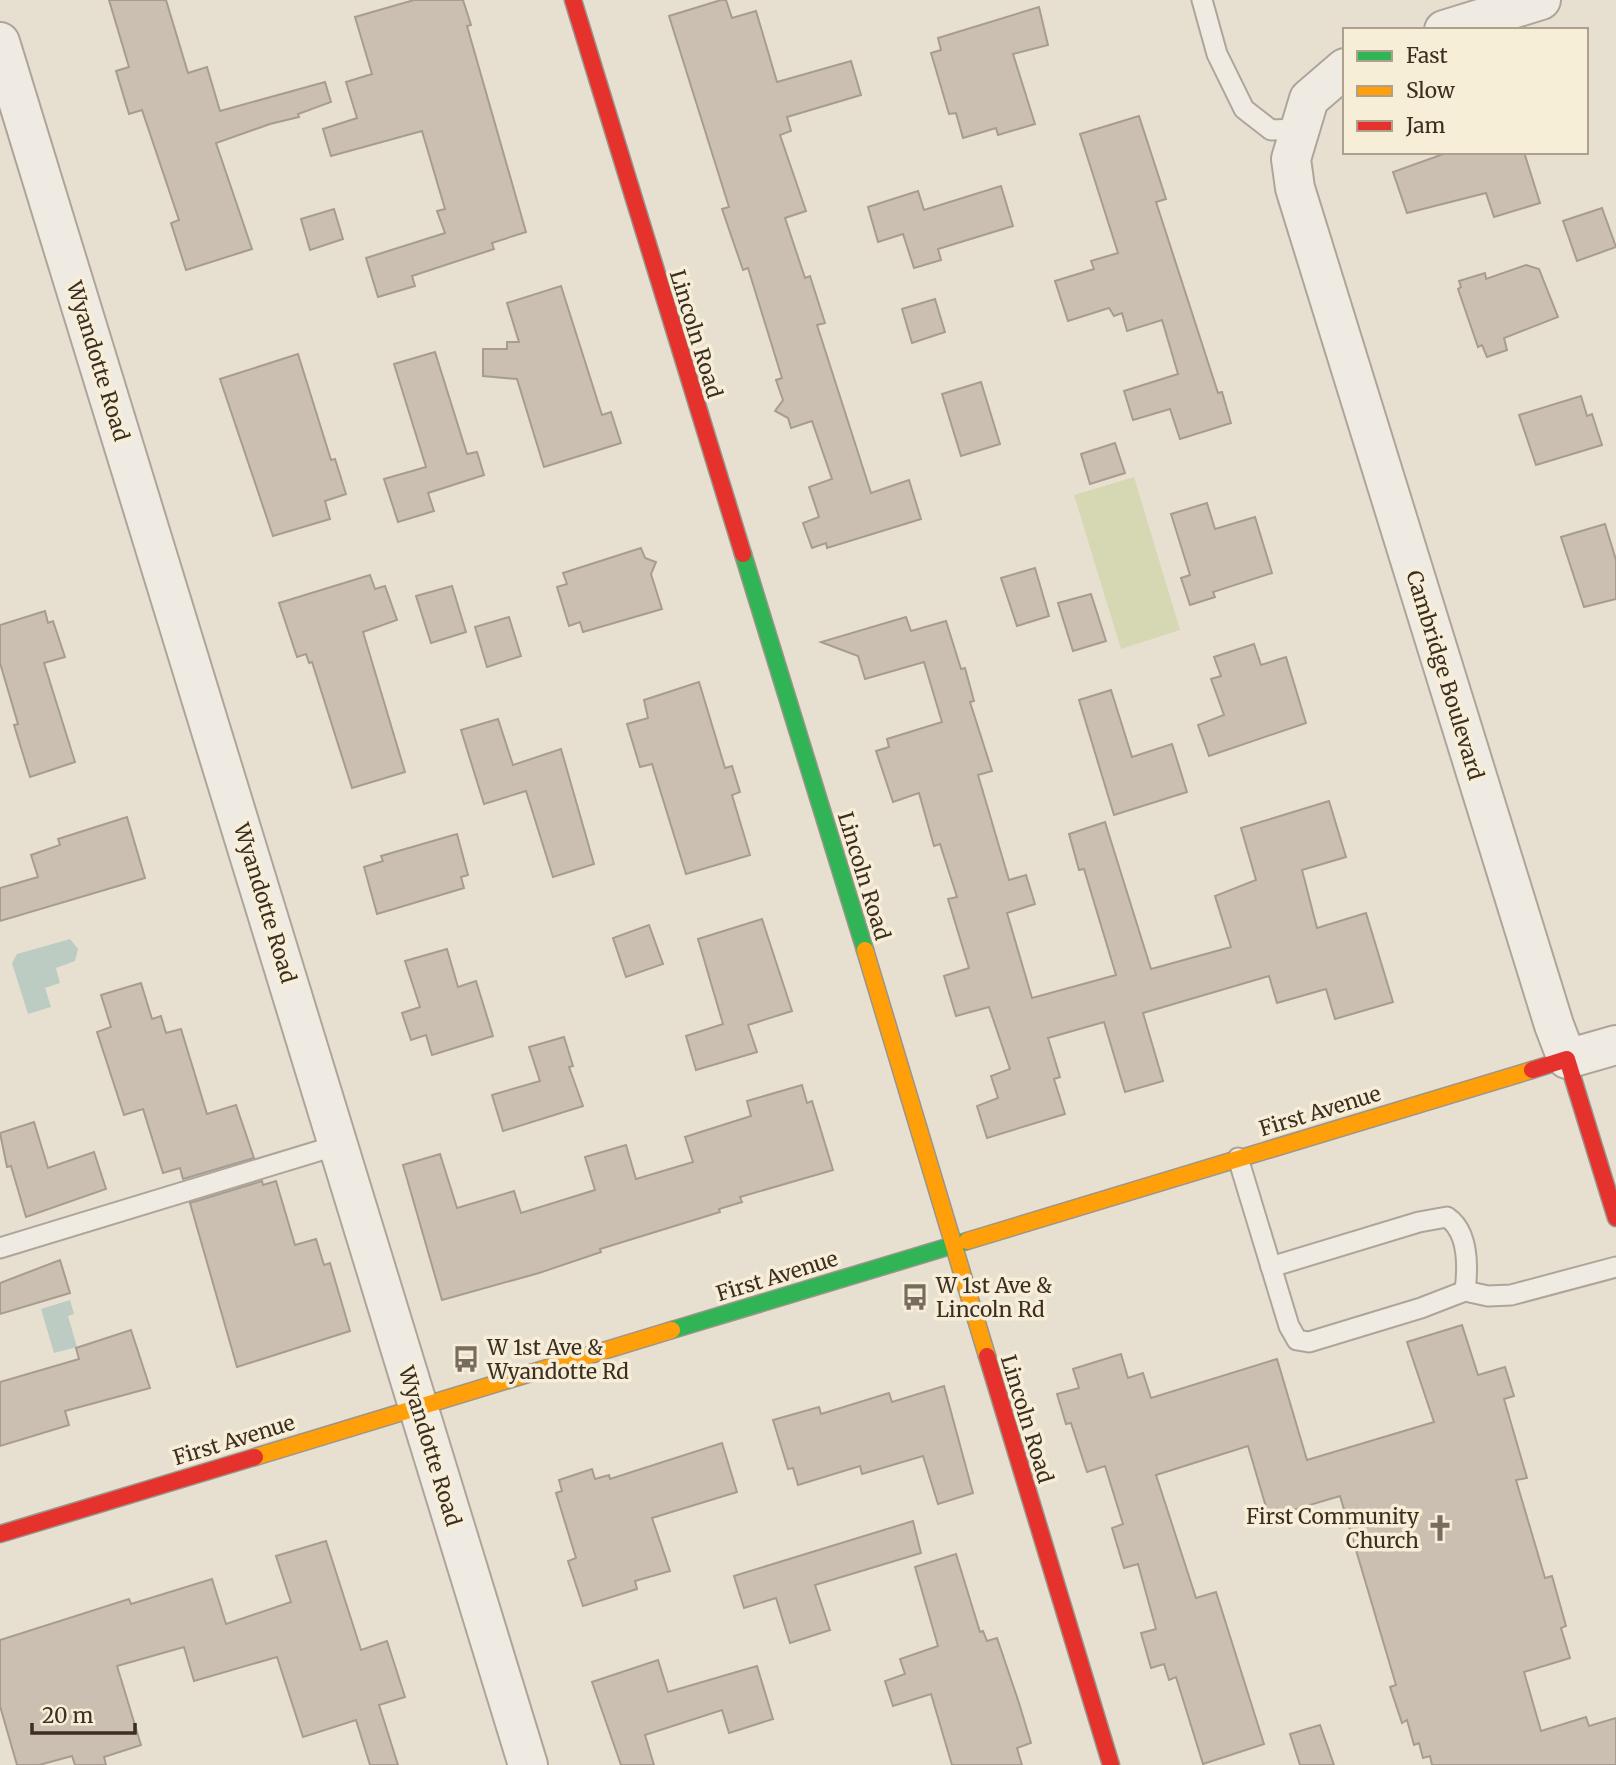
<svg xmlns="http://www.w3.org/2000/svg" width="1616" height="1765" font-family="Merriweather,serif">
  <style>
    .green { fill: #d6d7b3 }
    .water { fill: #bcccc2 }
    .building { fill: #cbbfb2; stroke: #a89c90; stroke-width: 2 }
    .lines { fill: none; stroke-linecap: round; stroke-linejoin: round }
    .lane-casing { stroke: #ada599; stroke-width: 23 }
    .street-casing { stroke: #ada599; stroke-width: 42 }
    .fast-casing { stroke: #9c958a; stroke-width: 19 }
    .slow-casing { stroke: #9c958a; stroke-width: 19 }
    .jam-casing { stroke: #9c958a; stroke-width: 19 }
    .lane { stroke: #efebe3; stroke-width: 19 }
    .street { stroke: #efebe3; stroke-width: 38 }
    .fast { stroke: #30b455; stroke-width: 16 }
    .slow { stroke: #ff9f0a; stroke-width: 16 }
    .jam { stroke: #e5322d; stroke-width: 16 }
    .labels { text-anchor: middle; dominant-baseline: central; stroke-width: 7; stroke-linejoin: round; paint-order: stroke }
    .street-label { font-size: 21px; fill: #3d2e20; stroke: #f7eed8 }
    .poi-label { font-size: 21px; fill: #3d2e20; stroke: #f7eed8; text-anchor: start }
  </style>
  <rect width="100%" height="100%" fill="#e7e0d1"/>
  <polygon class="green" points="1134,477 1180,630 1121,649 1074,495"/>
  <g class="water">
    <polygon points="70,939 78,949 75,961 56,968 60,983 45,988 51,1007 28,1014 12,963 17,954"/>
    <polygon points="70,1300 74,1314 68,1316 77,1347 54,1353 41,1309"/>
  </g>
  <g class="building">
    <polygon points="109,0 166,0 188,73 207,67 220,111 325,82 331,102 298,114 299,117 270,124 216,143 252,249 186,270 171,223 179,220 142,110 129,114 116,71 129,67"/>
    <polygon points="414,0 463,0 471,25 467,26 526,232 492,243 494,249 412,276 415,286 378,297 366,258 445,233 437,211 445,209 422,131 331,156 323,129 357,118 346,82 372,74 355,17"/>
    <polygon points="721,0 726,0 732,18 756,11 777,82 851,61 861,95 787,117 791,131 780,135 806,211 785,218 805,278 810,276 825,323 817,325 871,493 909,480 921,519 827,548 826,543 812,548 803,523 819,517 809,487 832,479 812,421 791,428 788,418 775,411 783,400 776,380 782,378 748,268 743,270 722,209 729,207 669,16"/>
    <polygon points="1039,7 1048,45 1013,54 1035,124 998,135 996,128 963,138 956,113 949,114 931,53 941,50 938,38"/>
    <polygon points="1139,116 1166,199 1156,202 1218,393 1222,392 1231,423 1180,439 1170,409 1133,420 1124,391 1178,374 1162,320 1127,331 1122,313 1114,316 1109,308 1068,321 1055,281 1094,269 1091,261 1118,253 1080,134"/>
    <polygon points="1449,152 1524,152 1540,203 1494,217 1486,193 1407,213 1393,172"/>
    <polygon points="1001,186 1013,226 938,249 941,260 914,268 903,234 878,242 868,207 918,191 924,210"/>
    <polygon points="1602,208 1616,247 1577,261 1563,221"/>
    <polygon points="334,209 343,239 310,250 301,219"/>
    <polygon points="1526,265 1539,269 1558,317 1504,338 1507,350 1487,357 1482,345 1478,347 1458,289 1461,287 1459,281 1485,273 1486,279"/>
    <polygon points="561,286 602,415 611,412 621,443 544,467 517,379 483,376 483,349 507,349 507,342 519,342 507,303"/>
    <polygon points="935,299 945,332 912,343 902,309"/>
    <polygon points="435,352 467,454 477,452 484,475 428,493 434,511 398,522 384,479 426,467 394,364"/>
    <polygon points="298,354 331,460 335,459 346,494 325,501 330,519 273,536 220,379"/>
    <polygon points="981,382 1000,444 961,456 942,394"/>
    <polygon points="1581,396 1587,416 1592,414 1602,445 1536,465 1519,415"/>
    <polygon points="1115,443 1125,473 1090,484 1081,454"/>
    <polygon points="1207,503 1215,529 1255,517 1272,573 1213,592 1215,597 1190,605 1181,578 1190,575 1171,514"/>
    <polygon points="1605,524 1616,560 1616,599 1584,607 1561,537"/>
    <polygon points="641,548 645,558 656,562 651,574 662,609 583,632 580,622 569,626 557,587 567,584 563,573"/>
    <polygon points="1035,568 1049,616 1017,626 1001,578"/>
    <polygon points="370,575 375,589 385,586 397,620 363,632 405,772 352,788 312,662 309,663 306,654 297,657 279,603"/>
    <polygon points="452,586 466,632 431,643 416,596"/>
    <polygon points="1091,594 1106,641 1073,651 1058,603"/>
    <polygon points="45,611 48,623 53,621 65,657 44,663 75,762 30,777 14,725 18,724 0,663 0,625"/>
    <polygon points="509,617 521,656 487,667 475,627"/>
    <polygon points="906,617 911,631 946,621 961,669 965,668 974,701 970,702 992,771 978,775 1009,880 1026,875 1035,904 1007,913 1032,998 1116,975 1084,869 1079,870 1069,834 1105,822 1151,969 1231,947 1215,896 1256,880 1241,828 1329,801 1346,857 1302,870 1317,928 1366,913 1393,1002 1335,1019 1326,989 1277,1003 1269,976 1143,1013 1163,1081 1125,1092 1104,1022 1048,1038 1060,1077 1054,1079 1065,1114 987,1138 977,1106 998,1098 991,1076 1010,1069 989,1007 956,1016 944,976 969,968 948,899 957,897 940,844 934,846 919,793 893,802 876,751 889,747 887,739 942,722 924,662 865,679 858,656 821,642"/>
    <polygon points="1254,644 1261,665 1286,657 1306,723 1209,756 1198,725 1224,715 1211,679 1221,676 1214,657"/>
    <polygon points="699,682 725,768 732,766 740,792 732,795 750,855 686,874 652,764 640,767 627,724 648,718 644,700"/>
    <polygon points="1111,690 1132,757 1172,744 1187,792 1114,815 1079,700"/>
    <polygon points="498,719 513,765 561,749 594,864 553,877 526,791 484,804 461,730"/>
    <polygon points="127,817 145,878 0,921 0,888 38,877 31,855 60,845 58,839"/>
    <polygon points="457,834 468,875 461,877 464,888 377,914 364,867 383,861 381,856"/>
    <polygon points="762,919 792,1011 748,1025 757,1052 696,1070 686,1036 723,1024 698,939"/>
    <polygon points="649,925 663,964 626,977 613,938"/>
    <polygon points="447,949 458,987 476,981 493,1036 432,1055 426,1035 411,1040 402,1013 420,1007 405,961"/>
    <polygon points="141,983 152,1019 161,1016 166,1033 181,1029 207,1114 236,1105 254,1158 183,1179 180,1168 163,1173 143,1109 124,1115 97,1032 111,1027 101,995"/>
    <polygon points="564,1037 573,1066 569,1067 583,1106 503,1131 492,1095 540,1081 529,1047"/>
    <polygon points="802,1085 807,1103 812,1101 833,1170 740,1197 742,1202 719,1209 720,1212 600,1249 601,1252 539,1273 442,1300 403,1165 440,1154 457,1208 514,1191 521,1213 595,1190 585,1157 626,1145 636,1179 693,1162 685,1137 751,1116 747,1101"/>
    <polygon points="34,1122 48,1168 94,1152 106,1189 26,1217 11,1166 7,1167 0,1133"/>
    <polygon points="262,1181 263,1185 276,1181 295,1245 316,1239 324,1265 330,1263 350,1331 237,1367 190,1203"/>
    <polygon points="60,1260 70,1293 0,1314 0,1283"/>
    <polygon points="1462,1325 1478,1375 1505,1367 1514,1396 1504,1399 1527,1478 1516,1480 1545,1578 1552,1576 1566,1626 1561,1628 1570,1658 1524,1672 1541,1731 1586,1717 1589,1726 1616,1718 1616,1765 1432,1765 1430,1756 1423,1758 1419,1743 1414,1745 1407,1720 1402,1723 1390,1687 1396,1685 1340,1496 1269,1517 1248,1446 1156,1475 1196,1598 1216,1592 1264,1744 1203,1764 1176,1677 1169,1680 1164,1664 1151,1668 1141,1633 1156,1629 1138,1564 1124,1568 1112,1528 1123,1524 1105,1466 1087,1472 1071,1423 1066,1424 1057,1394 1079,1388 1073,1369 1121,1354 1128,1378 1143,1373 1151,1398 1277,1359 1307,1460 1434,1422 1407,1342"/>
    <polygon points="131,1330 150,1388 65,1411 69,1425 0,1446 0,1382 79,1359 76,1348"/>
    <polygon points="944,1386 973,1493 938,1504 923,1456 862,1474 860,1466 798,1485 793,1468 788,1469 773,1420 819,1407 821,1414 889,1393 892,1402"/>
    <polygon points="722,1443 737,1492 652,1518 670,1571 635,1581 637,1589 583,1606 568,1561 576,1558 556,1493 562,1491 559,1480 592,1469 595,1479 609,1475 610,1479"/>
    <polygon points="913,1521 921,1553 815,1585 830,1630 790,1643 776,1598 744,1608 734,1576"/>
    <polygon points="326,1541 361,1650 387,1641 405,1697 379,1705 398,1765 370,1765 356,1720 303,1737 277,1657 194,1681 184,1647 117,1666 141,1745 104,1757 106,1765 75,1765 72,1756 39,1765 17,1765 0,1706 0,1640 129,1599 131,1604 212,1579 226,1624 291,1602 276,1556"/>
    <polygon points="956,1554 980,1632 983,1631 987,1641 997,1638 1019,1703 1031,1743 1017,1748 1022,1765 952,1765 931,1694 893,1706 885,1681 905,1674 900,1659 938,1646 915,1567"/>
    <polygon points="658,1660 668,1692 757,1666 773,1719 729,1733 722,1710 645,1735 654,1765 621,1765 592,1682"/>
    <polygon points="1320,1725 1334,1765 1300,1765 1290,1734"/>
  </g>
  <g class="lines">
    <defs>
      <g id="lane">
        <polyline points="1202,0 1217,54 1244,109 1271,130 1298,129"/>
        <polyline points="1238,1158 1289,1326 1297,1340 1309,1342 1421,1308 1465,1291 1488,1296 1511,1295 1616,1267"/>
        <polyline points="0,1248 338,1145"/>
        <path d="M1271,1267L1419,1222L1447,1217C1469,1232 1468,1267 1465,1291"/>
      </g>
      <g id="street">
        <polyline points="1444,30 1541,0"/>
        <polyline points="0,42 528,1765"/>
        <polyline points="1345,68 1309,99 1291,159 1295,188 1554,1025 1567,1059 1616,1045"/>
      </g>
      <g id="fast">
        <polyline points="743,554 865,950"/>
        <polyline points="672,1330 967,1241"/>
      </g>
      <g id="slow">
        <polyline points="865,950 987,1356"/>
        <polyline points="967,1241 1532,1070"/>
        <polyline points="255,1457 672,1330"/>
      </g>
      <g id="jam">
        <polyline points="573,0 743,554"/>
        <polyline points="1532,1070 1567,1059 1616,1218"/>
        <polyline points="987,1356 1111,1765"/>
        <polyline points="0,1534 255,1457"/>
      </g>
    </defs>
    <use href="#lane" class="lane-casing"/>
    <use href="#street" class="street-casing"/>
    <use href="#fast" class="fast-casing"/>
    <use href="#slow" class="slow-casing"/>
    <use href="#jam" class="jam-casing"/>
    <use href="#lane" class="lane"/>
    <use href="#street" class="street"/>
    <use href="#fast" class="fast"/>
    <use href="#slow" class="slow"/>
    <use href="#jam" class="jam"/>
  </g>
  <defs>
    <symbol id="bus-bare" viewBox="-9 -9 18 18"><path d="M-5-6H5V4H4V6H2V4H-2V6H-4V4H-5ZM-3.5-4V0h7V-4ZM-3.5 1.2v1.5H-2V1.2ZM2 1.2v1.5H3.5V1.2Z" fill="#786c5e" stroke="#f7eed8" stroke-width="2.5" paint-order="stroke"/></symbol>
    <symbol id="church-bare" viewBox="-9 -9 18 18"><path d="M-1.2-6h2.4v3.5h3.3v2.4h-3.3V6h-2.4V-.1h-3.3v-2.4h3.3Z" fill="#786c5e" stroke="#f7eed8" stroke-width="2.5" paint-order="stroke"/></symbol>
  </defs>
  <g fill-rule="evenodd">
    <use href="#bus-bare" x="896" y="1278" width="38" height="38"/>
    <use href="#bus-bare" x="447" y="1340" width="38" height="38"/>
    <use href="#church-bare" x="1421" y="1509" width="38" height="38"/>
  </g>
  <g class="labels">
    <g class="street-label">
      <text transform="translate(696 334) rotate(73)">Lincoln Road</text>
      <text transform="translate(98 361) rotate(73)">Wyandotte Road</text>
      <text transform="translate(1445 675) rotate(73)">Cambridge Boulevard</text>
      <text transform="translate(864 876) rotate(73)">Lincoln Road</text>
      <text transform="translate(265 903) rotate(73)">Wyandotte Road</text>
      <text transform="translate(1320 1111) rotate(-17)">First Avenue</text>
      <text transform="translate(777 1276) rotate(-17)">First Avenue</text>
      <text transform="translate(1027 1419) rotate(73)">Lincoln Road</text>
      <text transform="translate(234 1440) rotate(-17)">First Avenue</text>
      <text transform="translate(430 1446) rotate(73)">Wyandotte Road</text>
    </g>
    <g class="poi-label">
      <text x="936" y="1285">W 1st Ave &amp;<tspan x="936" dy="24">Lincoln Rd</tspan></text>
      <text x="487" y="1347">W 1st Ave &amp;<tspan x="487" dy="24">Wyandotte Rd</tspan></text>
      <text x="1419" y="1516" text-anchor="end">First Community<tspan x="1419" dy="24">Church</tspan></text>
    </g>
  </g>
  <rect x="1343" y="28" width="245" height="126" fill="#f7eed8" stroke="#ada18e" stroke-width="2"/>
  <rect x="1357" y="51" width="35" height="10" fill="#30b455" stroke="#ada18e" stroke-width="2"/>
  <text x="1406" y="63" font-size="21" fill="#3d2e20">Fast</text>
  <rect x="1357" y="86" width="35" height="10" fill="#ff9f0a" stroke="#ada18e" stroke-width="2"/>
  <text x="1406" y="98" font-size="21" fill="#3d2e20">Slow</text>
  <rect x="1357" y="121" width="35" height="10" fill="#e5322d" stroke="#ada18e" stroke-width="2"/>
  <text x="1406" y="133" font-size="21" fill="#3d2e20">Jam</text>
  <path d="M32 1723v10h103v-10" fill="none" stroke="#3d2e20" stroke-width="3.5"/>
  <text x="42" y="1723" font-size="21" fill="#3d2e20" stroke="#f7eed8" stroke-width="5" paint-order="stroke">20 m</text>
</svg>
